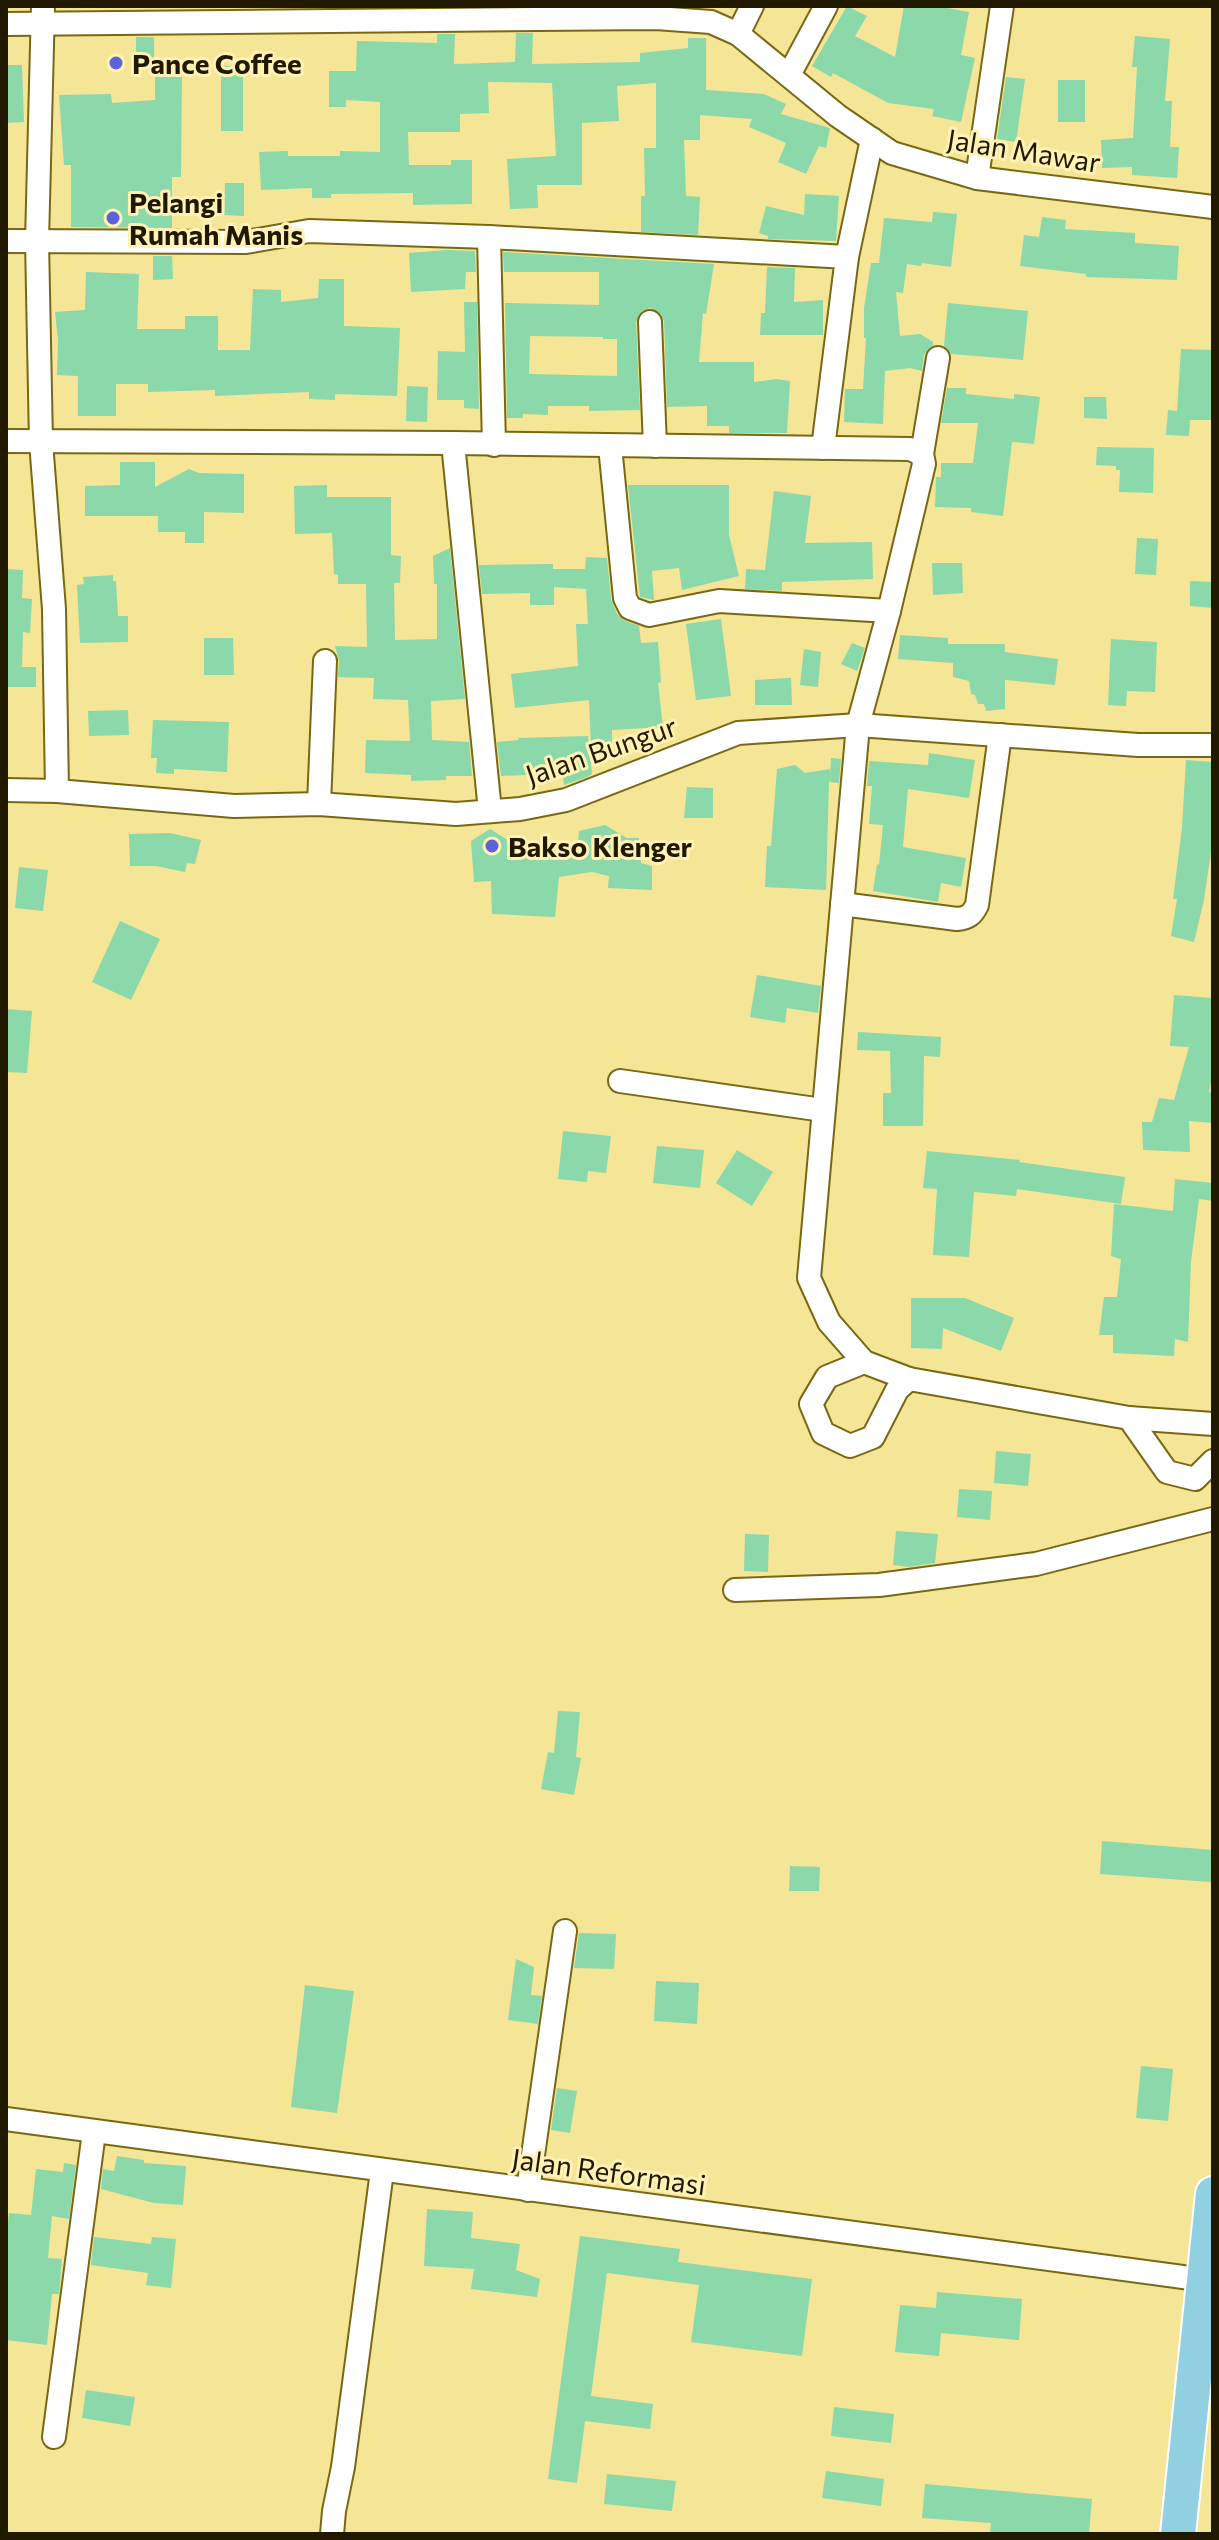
<svg xmlns="http://www.w3.org/2000/svg" width="1219" height="2540" font-family="Commissioner,sans-serif">
  <style>
    .building { fill: #8bd8ab; fill-rule: evenodd }
    .lines { fill: none; stroke-linecap: round; stroke-linejoin: round }
    .street-casing { stroke: #786814; stroke-width: 26 }
    .primary-casing { stroke: #fff; stroke-width: 38 }
    .street { stroke: #fff; stroke-width: 22 }
    .primary { stroke: #90d0e1; stroke-width: 34 }
    .poi-dot { fill: #5e62da; stroke: #fff2b4; stroke-width: 3 }
    .labels { text-anchor: middle; dominant-baseline: central; stroke-width: 6; stroke-linejoin: round; paint-order: stroke }
    .poi-label { font-size: 28px; font-weight: bold; fill: #201900; stroke: #fff2b4; text-anchor: start }
    .street-label { font-size: 28px; fill: #201900; stroke: #fff2b4 }
  </style>
  <rect width="100%" height="100%" fill="#f5e596"/>
  <g class="building">
    <polygon points="847,6 867,16 855,36 895,57 904,6 936,6 969,12 961,55 975,58 961,122 932,116 934,109 888,103 833,73 831,77 812,66"/>
    <polygon points="516,33 533,33 532,64 640,62 640,53 688,48 688,38 706,38 706,90 764,94 786,104 781,114 830,128 826,148 819,146 806,174 778,162 786,143 749,127 752,119 700,115 700,140 684,140 686,196 700,197 698,235 641,232 641,196 645,196 644,148 656,148 656,83 617,86 619,121 582,123 582,185 537,185 538,208 510,209 507,159 556,156 552,83 488,82 489,113 460,114 460,132 408,132 409,165 451,165 451,160 472,160 472,204 413,205 413,193 331,194 331,198 312,198 312,188 261,190 259,152 288,151 288,156 340,156 340,151 380,152 380,102 346,100 346,107 329,107 329,71 356,71 357,41 437,43 437,34 455,34 454,64 515,62"/>
    <polygon points="1135,36 1170,39 1165,101 1172,101 1170,147 1179,147 1177,178 1132,175 1132,167 1102,168 1101,140 1133,138 1137,67 1132,67"/>
    <rect x="136" y="37" width="18" height="22"/>
    <polygon points="6,65 22,65 24,122 6,123"/>
    <rect x="221" y="66" width="22" height="65"/>
    <polygon points="155,72 182,73 181,177 172,177 172,228 71,227 71,165 64,165 59,95 111,94 112,103 155,100"/>
    <polygon points="1006,77 1025,79 1016,142 997,139"/>
    <rect x="1058" y="80" width="27" height="42"/>
    <polygon points="225,183 244,183 244,216 224,215"/>
    <polygon points="805,194 839,196 836,241 768,239 768,236 759,233 766,206 804,215"/>
    <polygon points="933,212 957,214 951,267 922,263 921,266 907,264 903,293 896,292 900,336 920,334 933,342 933,345 924,355 922,371 910,368 885,371 883,424 844,422 845,389 863,389 866,338 864,338 864,308 871,263 879,263 884,218 932,222"/>
    <polygon points="1042,217 1066,220 1065,229 1135,233 1135,243 1179,246 1177,280 1086,277 1086,274 1020,266 1024,235 1039,237"/>
    <polygon points="447,250 475,251 476,272 466,272 465,289 411,292 409,253"/>
    <path d="M503,252L714,264L706,314L703,313L699,362H754V382L777,379L790,381L787,433H729V426H707V406L667,407L664,321L661,314L650,308L642,311L636,322L640,410L589,411V406H548V415L523,414V418H507L505,303L599,305V272H504ZM530,336L603,337V339H617V376L529,374Z"/>
    <polygon points="153,256 172,256 173,279 153,280"/>
    <polygon points="767,267 795,268 794,302 823,300 823,335 760,335 761,313 765,313"/>
    <polygon points="86,272 139,274 137,329 185,329 185,316 218,316 218,350 250,350 253,289 281,290 281,302 318,298 319,279 344,279 344,326 400,328 397,396 335,394 335,400 309,399 309,392 215,396 215,390 148,392 148,384 116,384 116,416 78,416 78,376 57,375 58,340 55,312 85,310"/>
    <polygon points="464,302 477,302 479,409 464,408 464,400 437,400 438,351 465,352"/>
    <polygon points="948,303 1028,311 1023,360 951,354 944,346"/>
    <polygon points="1181,349 1213,350 1213,420 1190,420 1189,436 1166,435 1168,410 1177,411"/>
    <polygon points="407,386 428,387 427,422 406,421"/>
    <polygon points="947,388 966,388 966,394 1014,399 1014,394 1040,397 1034,444 1012,442 1003,516 971,512 971,508 935,507 936,477 941,477 941,463 973,463 978,423 941,423"/>
    <polygon points="1084,397 1106,397 1107,419 1084,418"/>
    <polygon points="1097,447 1154,448 1153,493 1119,492 1120,470 1116,470 1116,466 1096,465"/>
    <polygon points="120,462 155,462 155,487 189,469 199,473 244,474 244,513 204,512 204,543 185,543 185,532 158,532 158,516 85,516 85,486 120,485"/>
    <polygon points="327,485 327,497 391,497 391,555 401,556 400,583 394,583 395,640 437,639 437,584 434,584 433,556 450,548 465,699 431,701 432,740 469,742 472,776 446,776 446,780 411,781 411,775 365,773 366,740 410,741 408,700 373,699 374,678 338,677 339,661 335,646 367,647 366,584 338,584 338,575 334,574 332,533 295,534 294,486"/>
    <polygon points="628,485 729,485 729,535 739,576 682,590 679,568 652,571 654,600 640,597"/>
    <polygon points="774,491 811,496 805,543 872,542 873,579 782,582 782,591 745,589 746,569 765,570"/>
    <polygon points="1137,538 1158,539 1156,575 1135,574"/>
    <polygon points="586,557 607,558 611,599 617,614 625,621 639,626 641,643 658,642 661,682 658,683 663,727 612,730 612,744 591,744 589,700 515,708 511,674 578,666 576,624 588,624 586,589 554,587 554,605 530,605 530,593 482,594 479,565 553,564 553,569 585,569"/>
    <polygon points="932,563 962,563 963,593 933,595"/>
    <polygon points="6,569 23,570 22,598 32,599 30,633 23,632 22,667 36,667 36,687 6,687"/>
    <polygon points="113,575 113,581 116,581 118,616 128,616 128,642 80,643 77,585 84,584 83,577"/>
    <polygon points="1190,581 1213,582 1213,608 1190,606"/>
    <polygon points="721,619 731,696 696,700 686,624"/>
    <polygon points="900,635 948,638 948,644 1005,644 1005,652 1058,659 1055,685 1005,680 1005,709 986,711 984,704 978,704 975,695 971,694 969,681 953,677 953,663 898,659"/>
    <polygon points="204,638 233,638 234,675 204,675"/>
    <polygon points="1111,639 1157,642 1155,692 1127,691 1126,706 1108,705"/>
    <polygon points="852,643 865,648 857,671 841,664"/>
    <polygon points="804,649 821,652 818,687 800,685"/>
    <polygon points="791,678 792,705 755,705 755,680"/>
    <polygon points="128,710 129,735 89,736 88,711"/>
    <polygon points="153,720 229,722 227,772 174,769 174,774 156,773 157,758 151,758"/>
    <polygon points="588,736 592,774 587,777 564,785 563,776 547,776 547,774 501,776 497,742 519,740 518,738"/>
    <polygon points="929,753 975,760 969,798 908,789 903,847 966,858 961,887 941,883 938,902 873,891 877,864 879,865 883,825 869,824 872,786 867,786 869,761 928,765"/>
    <polygon points="831,758 841,759 839,783 829,782 826,890 765,887 767,846 771,846 777,769 795,765 805,773 830,769 830,777"/>
    <polygon points="1186,760 1213,762 1213,838 1204,900 1194,942 1171,936 1177,899 1173,899 1182,828"/>
    <polygon points="687,787 713,788 713,818 684,818"/>
    <polygon points="605,825 627,838 639,838 641,863 652,866 652,890 608,888 609,876 592,872 559,877 555,917 492,914 491,881 474,882 471,841 490,829 514,844 578,843 579,831"/>
    <polygon points="170,833 201,840 195,864 187,863 185,872 156,866 130,866 129,834"/>
    <polygon points="19,867 48,870 43,911 15,908"/>
    <polygon points="120,921 160,939 131,1000 92,982"/>
    <polygon points="757,975 821,986 818,1013 787,1008 785,1023 750,1017"/>
    <polygon points="1174,995 1213,998 1213,1073 1209,1092 1213,1093 1213,1123 1189,1121 1190,1152 1143,1150 1142,1122 1152,1122 1159,1098 1174,1100 1189,1047 1170,1046"/>
    <polygon points="6,1009 32,1011 27,1073 6,1072"/>
    <polygon points="858,1032 941,1037 940,1057 924,1056 923,1126 883,1126 883,1093 891,1093 890,1051 857,1050"/>
    <polygon points="563,1131 611,1136 606,1173 588,1171 587,1182 558,1179"/>
    <polygon points="657,1146 704,1150 700,1188 653,1183"/>
    <polygon points="737,1150 773,1172 752,1206 716,1183"/>
    <polygon points="927,1151 1020,1160 1019,1162 1125,1177 1121,1204 1017,1189 1016,1196 974,1192 969,1257 933,1255 937,1189 923,1188"/>
    <polygon points="1175,1179 1213,1183 1213,1201 1199,1199 1191,1262 1188,1342 1175,1339 1174,1356 1113,1353 1113,1335 1099,1335 1104,1297 1117,1297 1121,1259 1111,1256 1114,1204 1173,1211"/>
    <polygon points="911,1298 965,1298 1014,1318 1001,1351 943,1328 942,1349 911,1348"/>
    <polygon points="996,1451 1031,1454 1028,1486 994,1483"/>
    <polygon points="959,1489 992,1491 990,1520 957,1517"/>
    <polygon points="896,1531 938,1534 935,1563 909,1567 893,1565"/>
    <polygon points="745,1534 769,1535 768,1572 744,1571"/>
    <polygon points="558,1711 580,1712 576,1757 581,1758 574,1795 541,1789 548,1752 554,1753"/>
    <polygon points="1102,1841 1213,1850 1211,1882 1100,1874"/>
    <polygon points="790,1866 820,1867 819,1891 789,1891"/>
    <polygon points="579,1933 616,1934 614,1969 574,1968"/>
    <polygon points="516,1959 534,1967 531,1995 542,1996 538,2024 508,2020"/>
    <polygon points="656,1981 699,1983 697,2024 654,2021"/>
    <polygon points="305,1985 354,1991 337,2113 291,2107"/>
    <polygon points="1141,2066 1173,2069 1168,2121 1136,2118"/>
    <polygon points="557,2088 577,2091 570,2133 551,2130"/>
    <polygon points="117,2156 144,2160 144,2163 186,2166 183,2205 154,2203 101,2189 103,2169 114,2171"/>
    <polygon points="64,2163 76,2165 69,2219 52,2216 48,2258 62,2259 59,2294 52,2294 47,2345 6,2340 8,2244 6,2244 9,2213 31,2215 36,2169 63,2172"/>
    <polygon points="427,2209 473,2212 471,2238 520,2244 516,2270 540,2279 537,2297 471,2289 474,2269 424,2266"/>
    <polygon points="580,2236 680,2249 678,2262 812,2279 802,2356 691,2342 699,2285 607,2273 591,2396 653,2404 650,2429 585,2421 577,2483 548,2479"/>
    <polygon points="94,2237 151,2244 152,2237 176,2239 171,2288 146,2285 148,2273 91,2265"/>
    <polygon points="937,2292 1022,2299 1019,2340 941,2333 939,2356 895,2352 900,2305 936,2308"/>
    <polygon points="86,2390 135,2397 130,2426 82,2418"/>
    <polygon points="834,2407 894,2414 891,2443 831,2436"/>
    <polygon points="826,2471 884,2479 881,2506 822,2498"/>
    <polygon points="607,2474 676,2481 672,2511 604,2504"/>
    <polygon points="925,2484 1092,2499 1089,2534 990,2533 991,2523 922,2518"/>
  </g>
  <g class="lines">
    <defs>
      <g id="street">
        <polyline points="43,6 37,241 41,442 54,609 57,791"/>
        <polyline points="6,24 656,18 711,22 738,34 838,116 892,153 977,178 1213,207"/>
        <polyline points="738,34 752,6"/>
        <polyline points="789,75 826,6"/>
        <polyline points="977,178 1002,6"/>
        <polyline points="489,237 494,445"/>
        <polyline points="6,241 246,242 309,231 489,237 847,257"/>
        <polyline points="650,322 655,446"/>
        <polyline points="6,441 453,443 910,449 922,454 924,464 889,611 858,725 809,1278 829,1322 864,1362 909,1379 1129,1418 1213,1424"/>
        <polyline points="453,443 490,811"/>
        <polyline points="610,446 625,598 630,608 649,615 719,601 889,611"/>
        <polyline points="823,448 847,257 872,139"/>
        <polyline points="922,454 938,358"/>
        <polyline points="6,790 57,791 234,806 319,804 456,814 520,809 566,800 738,733 858,725 1138,745 1213,745"/>
        <polyline points="319,804 325,661"/>
        <path d="M842,904L957,919C968,918 972,915 977,905L1000,735"/>
        <polyline points="620,1081 823,1110"/>
        <polyline points="864,1362 827,1377 811,1404 823,1433 850,1446 873,1437 897,1390 909,1379"/>
        <polyline points="1129,1418 1167,1472 1195,1479 1213,1461"/>
        <polyline points="735,1590 879,1585 1036,1564 1213,1519"/>
        <polyline points="6,2119 1205,2280"/>
        <polyline points="528,2190 565,1931"/>
        <polyline points="54,2437 94,2132"/>
        <polyline points="332,2534 334,2511 343,2467 382,2171"/>
      </g>
      <polyline id="primary" points="1178,2534 1213,2194"/>
    </defs>
    <use href="#street" class="street-casing"/>
    <use href="#primary" class="primary-casing"/>
    <use href="#street" class="street"/>
    <use href="#primary" class="primary"/>
  </g>
  <g class="poi-dot">
    <circle cx="116" cy="63" r="8"/>
    <circle cx="113" cy="218" r="8"/>
    <circle cx="492" cy="846" r="8"/>
  </g>
  <g class="labels">
    <g class="poi-label">
      <text x="132" y="63">Pance Coffee</text>
      <text x="129" y="202">Pelangi<tspan x="129" dy="32">Rumah Manis</tspan></text>
      <text x="508" y="846">Bakso Klenger</text>
    </g>
    <g class="street-label">
      <text transform="translate(1024 150) rotate(9)">Jalan Mawar</text>
      <text transform="translate(601 750) rotate(-19)">Jalan Bungur</text>
      <text transform="translate(609 2171) rotate(8)">Jalan Reformasi</text>
    </g>
  </g>
  <rect width="1219" height="2540" fill="none" stroke="#201900" stroke-width="16"/>
</svg>
